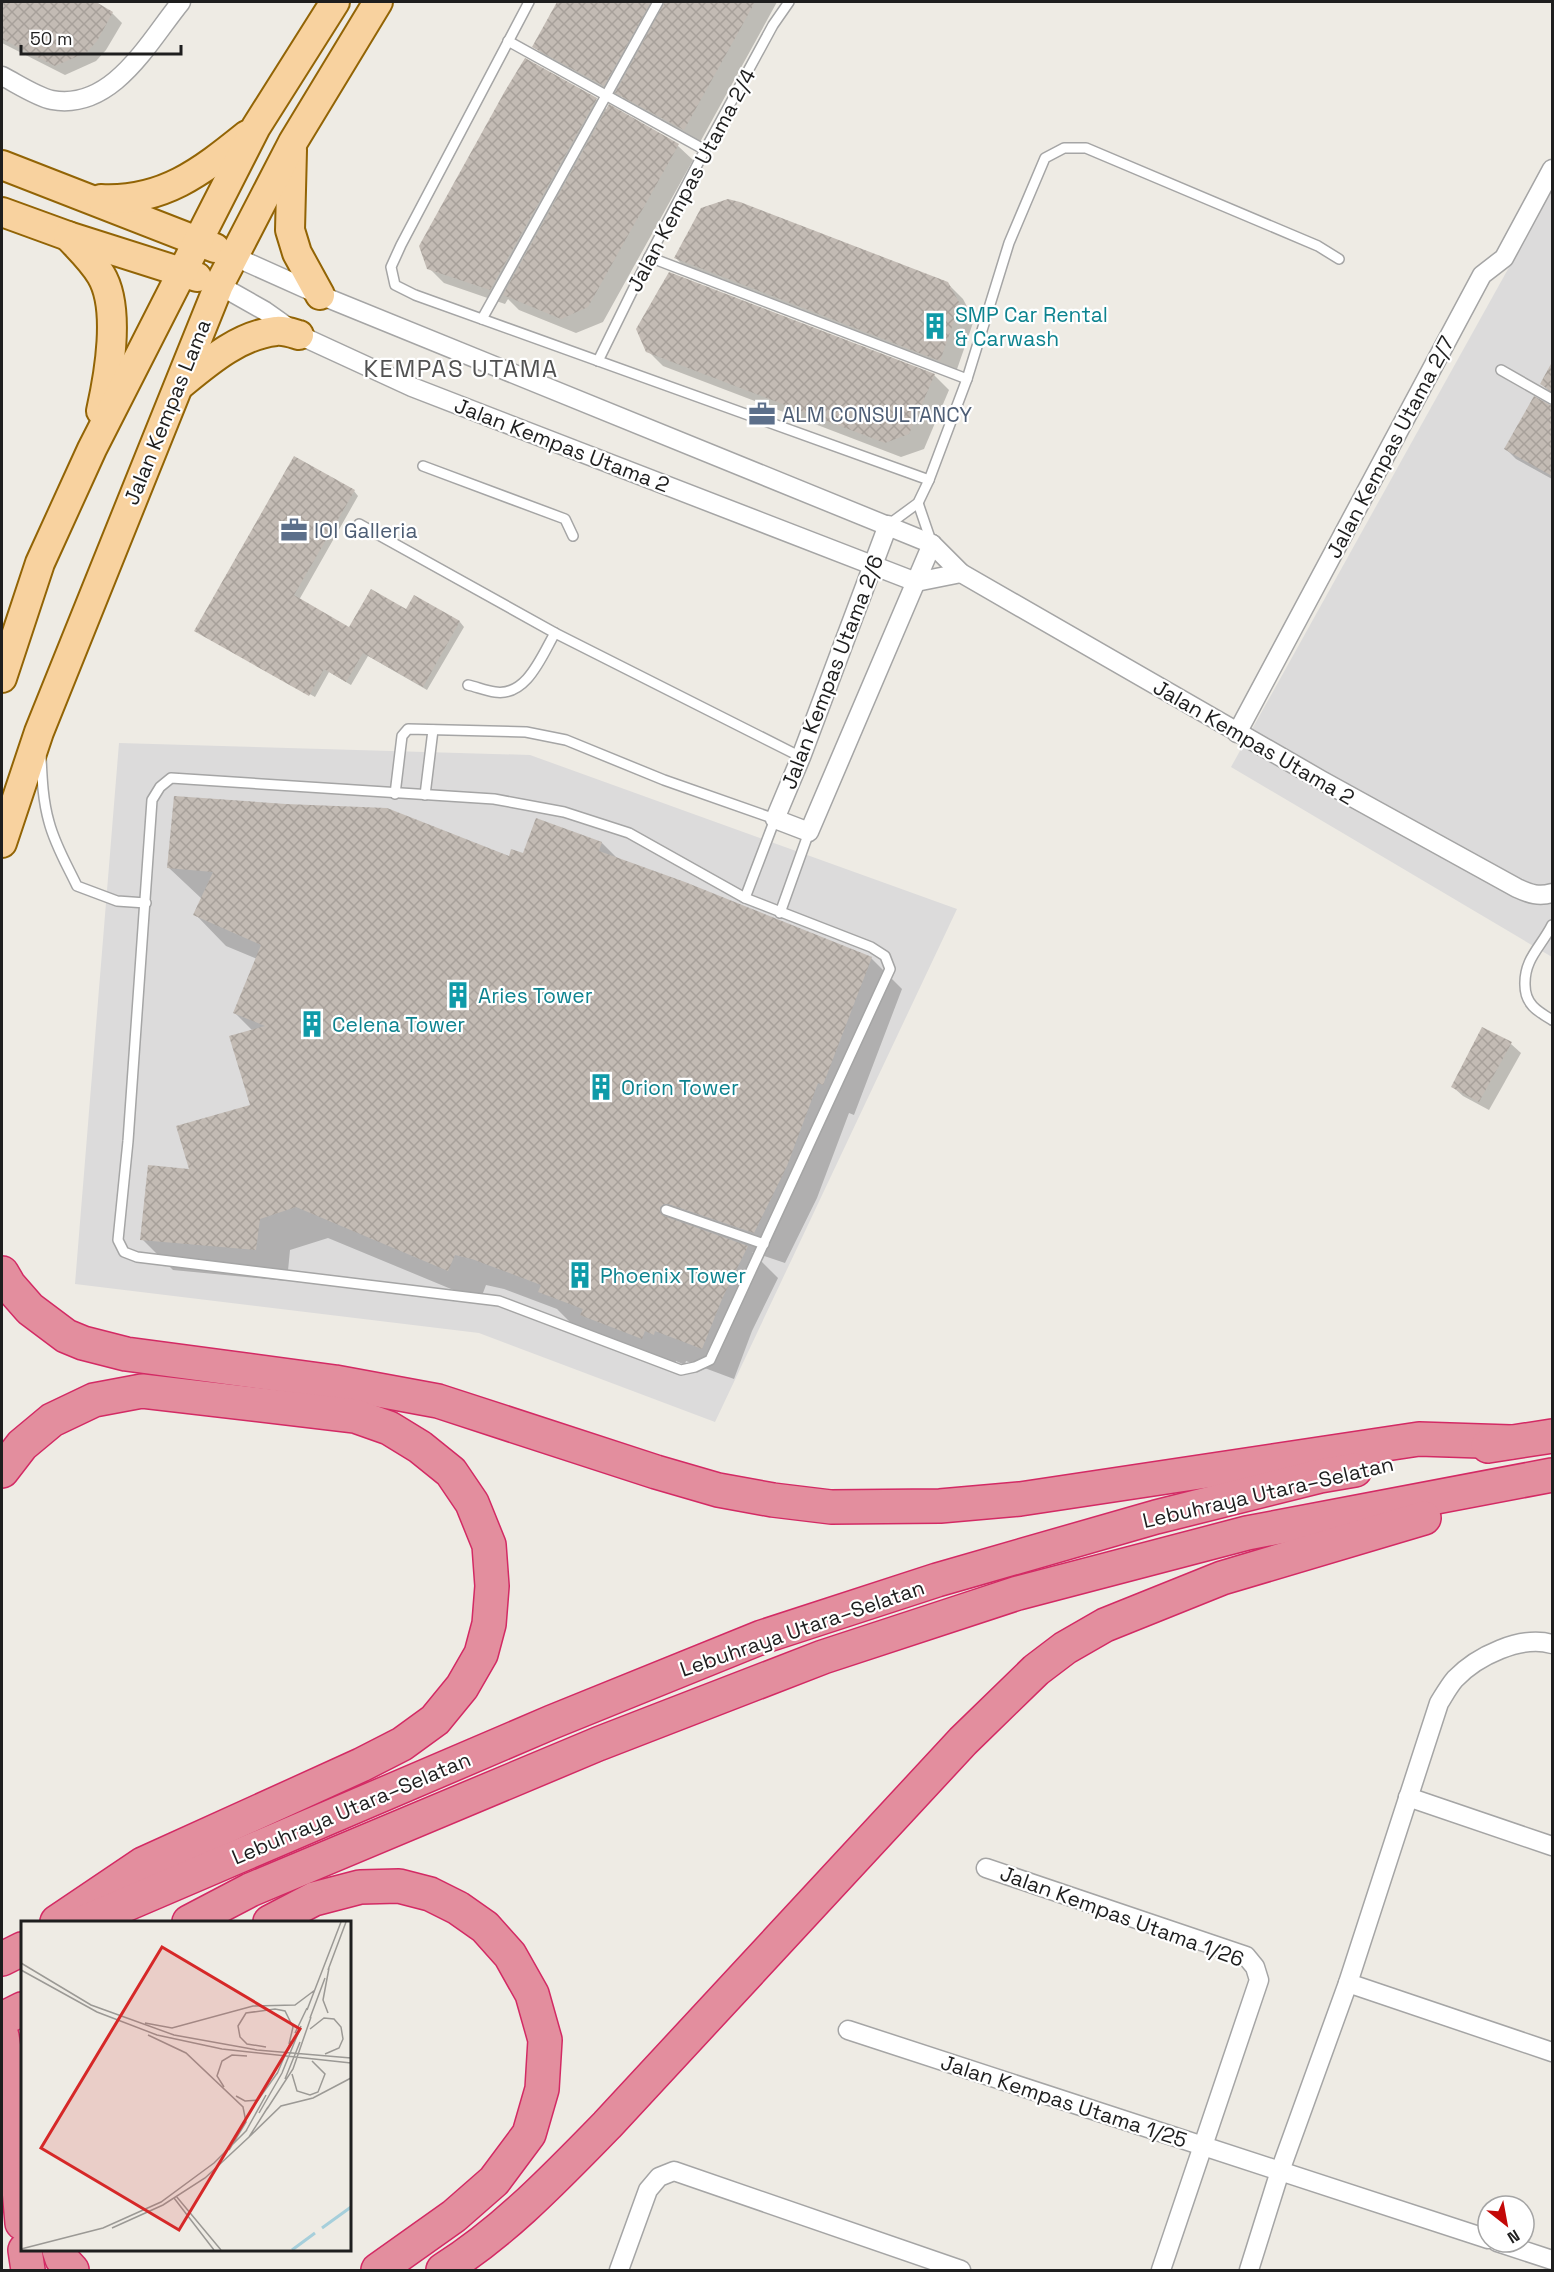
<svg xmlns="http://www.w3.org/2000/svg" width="1554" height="2272" font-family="'Space Grotesk',sans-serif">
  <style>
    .residential { fill: #dcdbdb }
    .shadow { fill: #0003 }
    .building { fill: url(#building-cross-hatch) }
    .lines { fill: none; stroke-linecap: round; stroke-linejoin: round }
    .lane-casing { stroke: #a5a5a5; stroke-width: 12 }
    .street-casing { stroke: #a5a5a5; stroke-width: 21 }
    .primary-casing { stroke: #926405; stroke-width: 32 }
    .highway-casing { stroke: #d32a64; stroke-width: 36 }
    .lane { stroke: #fff; stroke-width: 9 }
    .street { stroke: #fff; stroke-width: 18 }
    .primary { stroke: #f8d29f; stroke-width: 28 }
    .highway { stroke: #e38e9e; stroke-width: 33 }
    .labels { text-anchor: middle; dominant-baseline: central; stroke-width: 4.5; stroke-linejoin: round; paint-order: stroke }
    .street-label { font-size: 21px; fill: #1e1e1e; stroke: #fff }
    .culture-label { font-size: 21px; fill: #0d838f; stroke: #fff; text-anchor: start }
    .service-label { font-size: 21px; fill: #4e5e75; stroke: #fff; text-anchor: start }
    .quarter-label { font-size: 24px; letter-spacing: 1.5px; fill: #515151; stroke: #fff }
    .inset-river { fill: none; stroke: #a6cfdb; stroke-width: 3 }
    .inset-road { fill: none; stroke: #9b9995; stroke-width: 1.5 }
    .view { fill: #d62828; fill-opacity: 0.15; stroke: #d62828; stroke-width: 3 }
    .inset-edge { fill: none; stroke: #1e1e1e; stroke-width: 3 }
  </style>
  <defs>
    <pattern id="building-cross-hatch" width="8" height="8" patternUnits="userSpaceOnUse" patternTransform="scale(1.5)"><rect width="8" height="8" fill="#c3bbb4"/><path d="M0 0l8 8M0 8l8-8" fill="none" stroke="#a7a09a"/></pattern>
  </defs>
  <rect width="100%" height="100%" fill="#eeebe4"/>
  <g class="residential">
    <polygon points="1552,190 1552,957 1231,767"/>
    <polygon points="119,743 530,755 957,909 715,1422 479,1333 75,1284"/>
  </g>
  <g class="shadow">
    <polygon points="2,2 93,2 112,13 122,23 106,50 96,61 65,75 2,43"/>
    <polygon points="559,2 777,2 699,144 632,107 621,96 619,100 549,61 534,46"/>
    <polygon points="596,99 607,110 678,146 693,160 603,322 576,333 519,310 508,299 505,304 444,283 429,268"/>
    <polygon points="676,258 947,283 963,299 974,320 955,375 690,273"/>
    <polygon points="648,351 934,375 949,390 924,449 901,457 663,366"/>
    <polygon points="1552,365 1552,394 1542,384"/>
    <polygon points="1552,407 1552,479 1516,459 1506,449"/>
    <polygon points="354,491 358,496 299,600 349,629 406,611 414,597 460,622 464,627 427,690 368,656 351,685 329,672 315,697 199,632"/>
    <polygon points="602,843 618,859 871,958 902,989 854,1115 849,1113 817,1198 785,1263 752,1252 778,1278 752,1331 734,1379 686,1361 685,1365 676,1361 673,1369 613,1346 602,1335 571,1323 557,1309 504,1289 486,1285 480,1301 328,1238 290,1250 287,1281 173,1270 142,1239 191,1170 252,1107 253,1031 234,1012 257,959 226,946 195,914 202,899 169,868 510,858"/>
    <polygon points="1511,1044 1521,1053 1489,1110 1463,1096 1453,1087"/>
  </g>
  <g class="building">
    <polygon points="2,2 96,2 113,12 97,41 87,52 55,66 2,39"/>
    <polygon points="557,2 651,2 604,86 532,47"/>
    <polygon points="665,2 755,2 684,130 615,93"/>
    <polygon points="525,58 597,98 490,290 427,269 419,246 505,91"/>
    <polygon points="609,104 679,144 588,307 561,319 503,295"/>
    <polygon points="728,199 740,202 948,282 960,304 940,361 674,258 701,208"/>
    <polygon points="669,272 935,374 909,434 885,443 646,352 636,329"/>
    <polygon points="1552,362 1552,392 1540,384"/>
    <polygon points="1534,396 1552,406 1552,476 1504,449"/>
    <polygon points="294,456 355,490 294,595 349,627 371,589 406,609 414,595 460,621 423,687 363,653 346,682 324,669 309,696 194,631"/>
    <polygon points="174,796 286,804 387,808 509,856 511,849 523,853 536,818 602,842 599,851 685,882 872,957 823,1085 818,1083 787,1166 754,1233 668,1204 664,1204 660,1207 660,1212 664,1216 748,1246 722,1299 702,1349 655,1331 654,1335 645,1331 642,1339 580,1315 583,1309 538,1292 541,1285 472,1259 455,1255 448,1271 296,1207 260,1219 256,1250 140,1240 148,1165 189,1169 176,1126 250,1105 229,1036 265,1026 233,1013 261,945 193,915 213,872 167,868"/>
    <polygon points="1482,1027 1512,1042 1479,1102 1451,1087"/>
  </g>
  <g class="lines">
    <defs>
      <g id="lane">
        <polyline points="529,2 401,245 391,267 395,285 415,295 929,480"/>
        <polyline points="508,41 705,150"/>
        <polyline points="649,257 967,379"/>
        <polyline points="482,319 658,2"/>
        <polyline points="598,361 649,257 705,150 773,25 789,2"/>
        <polyline points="1501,370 1552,399"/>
        <polyline points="423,466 565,519 573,536"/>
        <polyline points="918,503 932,544"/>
        <polyline points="359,524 555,633 801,757"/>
        <polyline points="888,525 918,503 929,480 967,379 1009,243 1045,158 1064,148 1086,148 1318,246 1339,259"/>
        <path d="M468,685C477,687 486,691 495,692C527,697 542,655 555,633"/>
        <path d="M41,757C42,779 43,801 49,822C55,845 67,865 77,886L117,901L146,903"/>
        <polygon points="171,778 494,799 564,812 629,833 745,898 871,947 885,956 890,969 710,1360 695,1367 681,1370 499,1301 137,1257 124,1252 118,1240 128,1141 152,800 160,787"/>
        <polyline points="395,794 402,736 408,729 526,732 566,740 664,780 775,819 745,898"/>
        <polyline points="425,795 433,730"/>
        <polyline points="780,913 809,832"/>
        <path d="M1552,925C1541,947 1524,959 1525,985C1525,1004 1537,1011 1552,1020"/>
        <polyline points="666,1210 764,1244"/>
      </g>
      <g id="street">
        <path d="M2,76C16,83 37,97 52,100C113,111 149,41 181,2"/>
        <path d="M233,256L320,295L932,544L961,573L1321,780L1517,888C1530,894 1539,897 1552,893"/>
        <polyline points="219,285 265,311 299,335 412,387 916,582"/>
        <polyline points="888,525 801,757 775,819 809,832 932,544"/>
        <polyline points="916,582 961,573"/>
        <polyline points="1237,733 1482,275 1504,258 1552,169"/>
        <polyline points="1408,1797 1552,1846"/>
        <polyline points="986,1868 1246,1956 1255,1967 1259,1980 1161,2270"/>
        <polyline points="1348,1983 1552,2052"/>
        <polyline points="848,2030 1488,2239"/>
        <polyline points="1497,2242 1552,2260"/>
        <polyline points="619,2270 648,2190 659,2177 674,2171 961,2270"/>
        <path d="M1249,2270L1280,2171L1348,1983L1439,1703C1444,1695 1449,1686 1455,1679C1477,1656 1521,1635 1552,1644"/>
      </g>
      <g id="primary">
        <polyline points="292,150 290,230 297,253 320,295"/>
        <polyline points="2,165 215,248"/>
        <path d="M101,199C163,202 201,172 247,135"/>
        <polyline points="2,212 68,236 197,277"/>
        <path d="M68,236C79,248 92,260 101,275C121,308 109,375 101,411"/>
        <path d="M180,385C208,362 239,335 276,331C283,330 292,333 299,335"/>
        <polyline points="2,678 40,563 92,449 256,127 335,2"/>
        <polyline points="2,843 39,732 219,285 293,142 378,2"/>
      </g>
      <g id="highway">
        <polyline points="2,1273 9,1285 30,1309 66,1336 83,1343 126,1354 335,1382 438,1401 656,1472 718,1490 773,1500 831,1507 940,1506 1020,1499 1419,1439 1511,1442"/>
        <polyline points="1488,1446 1552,1436"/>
        <polyline points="2,1471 22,1445 52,1420 94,1400 142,1391 355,1416 389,1428 420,1447 451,1472 472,1503 489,1545 492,1586 489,1624 481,1654 462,1687 435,1720 402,1744 361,1765 143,1864 57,1922"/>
        <polyline points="85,1922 552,1722 762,1637 937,1580 1156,1517 1320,1476 1355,1470"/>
        <polyline points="189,1922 250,1890 598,1744 823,1657 1018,1593 1247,1533 1552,1475"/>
        <polyline points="270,1922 314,1899 360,1887 399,1886 430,1894 458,1908 485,1927 510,1955 532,1994 545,2040 542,2089 529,2134 494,2181 454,2216 378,2270"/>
        <polyline points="2,1959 22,1949"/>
        <polyline points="2,2019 22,2009"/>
        <polyline points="2,2036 11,2096 22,2223"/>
        <polyline points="25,2250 28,2270"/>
        <polyline points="59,2250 62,2259 72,2270"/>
        <path d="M443,2270C505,2231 555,2178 607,2125L963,1741L1036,1670L1065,1648L1105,1625L1222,1578L1424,1518"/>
      </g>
    </defs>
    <use href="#lane" class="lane-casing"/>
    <use href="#street" class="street-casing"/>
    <use href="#primary" class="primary-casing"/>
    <use href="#highway" class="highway-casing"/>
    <use href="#lane" class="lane"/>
    <use href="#street" class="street"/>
    <use href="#primary" class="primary"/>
    <use href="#highway" class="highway"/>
  </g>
  <defs>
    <symbol id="building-bare" viewBox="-9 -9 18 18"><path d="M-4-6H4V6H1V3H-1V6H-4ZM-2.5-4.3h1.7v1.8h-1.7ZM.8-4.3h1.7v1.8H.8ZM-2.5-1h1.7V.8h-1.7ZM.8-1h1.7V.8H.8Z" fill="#0f9aa8" stroke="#fff" stroke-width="2.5" paint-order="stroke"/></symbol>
    <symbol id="office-bare" viewBox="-9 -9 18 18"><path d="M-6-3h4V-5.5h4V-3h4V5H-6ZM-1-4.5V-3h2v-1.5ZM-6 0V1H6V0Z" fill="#5c6f8a" stroke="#fff" stroke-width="2.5" paint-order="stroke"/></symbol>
  </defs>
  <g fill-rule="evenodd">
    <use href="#building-bare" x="916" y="307" width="38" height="38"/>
    <use href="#office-bare" x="743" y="395" width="38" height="38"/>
    <use href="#office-bare" x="275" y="511" width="38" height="38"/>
    <use href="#building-bare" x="439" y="976" width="38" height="38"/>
    <use href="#building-bare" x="293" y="1005" width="38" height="38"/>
    <use href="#building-bare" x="582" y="1068" width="38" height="38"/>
    <use href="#building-bare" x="561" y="1256" width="38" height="38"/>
  </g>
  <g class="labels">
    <g class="street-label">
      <text transform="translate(691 180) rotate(-62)">Jalan Kempas Utama 2/4</text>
      <text transform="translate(167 412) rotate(-68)">Jalan Kempas Lama</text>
      <text transform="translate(562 445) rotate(21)">Jalan Kempas Utama 2</text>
      <text transform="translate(1390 447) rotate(-62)">Jalan Kempas Utama 2/7</text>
      <text transform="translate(832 672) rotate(-69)">Jalan Kempas Utama 2/6</text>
      <text transform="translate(1254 742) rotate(30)">Jalan Kempas Utama 2</text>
      <text transform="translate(1268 1492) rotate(-13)">Lebuhraya Utara–Selatan</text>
      <text transform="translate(802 1628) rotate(-19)">Lebuhraya Utara–Selatan</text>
      <text transform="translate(351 1808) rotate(-23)">Lebuhraya Utara–Selatan</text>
      <text transform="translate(1122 1916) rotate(20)">Jalan Kempas Utama 1/26</text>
      <text transform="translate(1064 2101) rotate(18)">Jalan Kempas Utama 1/25</text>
    </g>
    <g class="culture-label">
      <text x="955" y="314">SMP Car Rental<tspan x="955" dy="24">&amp; Carwash</tspan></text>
      <text x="478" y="995">Aries Tower</text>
      <text x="332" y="1024">Celena Tower</text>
      <text x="621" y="1087">Orion Tower</text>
      <text x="600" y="1275">Phoenix Tower</text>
    </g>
    <g class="service-label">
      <text x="782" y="414">ALM CONSULTANCY</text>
      <text x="314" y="530">IOI Galleria</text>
    </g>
    <g class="quarter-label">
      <text x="461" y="368">KEMPAS UTAMA</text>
    </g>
  </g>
  <g transform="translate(21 1921)">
    <rect width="330" height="330" fill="#eeebe4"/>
    <path class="inset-river" d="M301,307L330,286M271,329L294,312"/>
    <path class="inset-road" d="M0,42L70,84L153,114L236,129L330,137M0,49L76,91L136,114L201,128L330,142M307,49L325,1M286,89L320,1M307,92L302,79L308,47M289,97L304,57M124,102L151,107L232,85L274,84L294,69M289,108L303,97L313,98L320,106L322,118L318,127L304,133M274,112L286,87M127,114L165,132L222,186L225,201L208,229M245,126L226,123L219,116L217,105L225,92L254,88L264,90L272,106L268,123M256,153L270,120M271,153L276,170L289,174L297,171L304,153L291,140M264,158L279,121M203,166L196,155L201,140L211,134L226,135M215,175L224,180L237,179L257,151M246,188L272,148L290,96M238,192L261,152L280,105M225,210L245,174M228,216L260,185L292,177L330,157M155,275L200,329M153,277L193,329M91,307L142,284L184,257L228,216L247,186M0,328L82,307L140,281L193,242L226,209"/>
    <path class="view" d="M141,26L279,108L158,309L20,227Z"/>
    <rect width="330" height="330" class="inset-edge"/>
  </g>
  <rect width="1554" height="2272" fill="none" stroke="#1e1e1e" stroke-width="6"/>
  <g transform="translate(1506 2224) rotate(149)"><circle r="28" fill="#ffffff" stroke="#a5a5a5" stroke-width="1.5"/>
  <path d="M0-4.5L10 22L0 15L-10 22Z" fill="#c40807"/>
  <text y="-9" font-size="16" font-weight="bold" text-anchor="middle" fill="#1e1e1e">N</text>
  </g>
  <path d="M21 45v9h160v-9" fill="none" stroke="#1e1e1e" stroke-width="3"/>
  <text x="30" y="45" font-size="18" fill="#1e1e1e" stroke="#ffffff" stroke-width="4.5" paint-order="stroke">50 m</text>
</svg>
